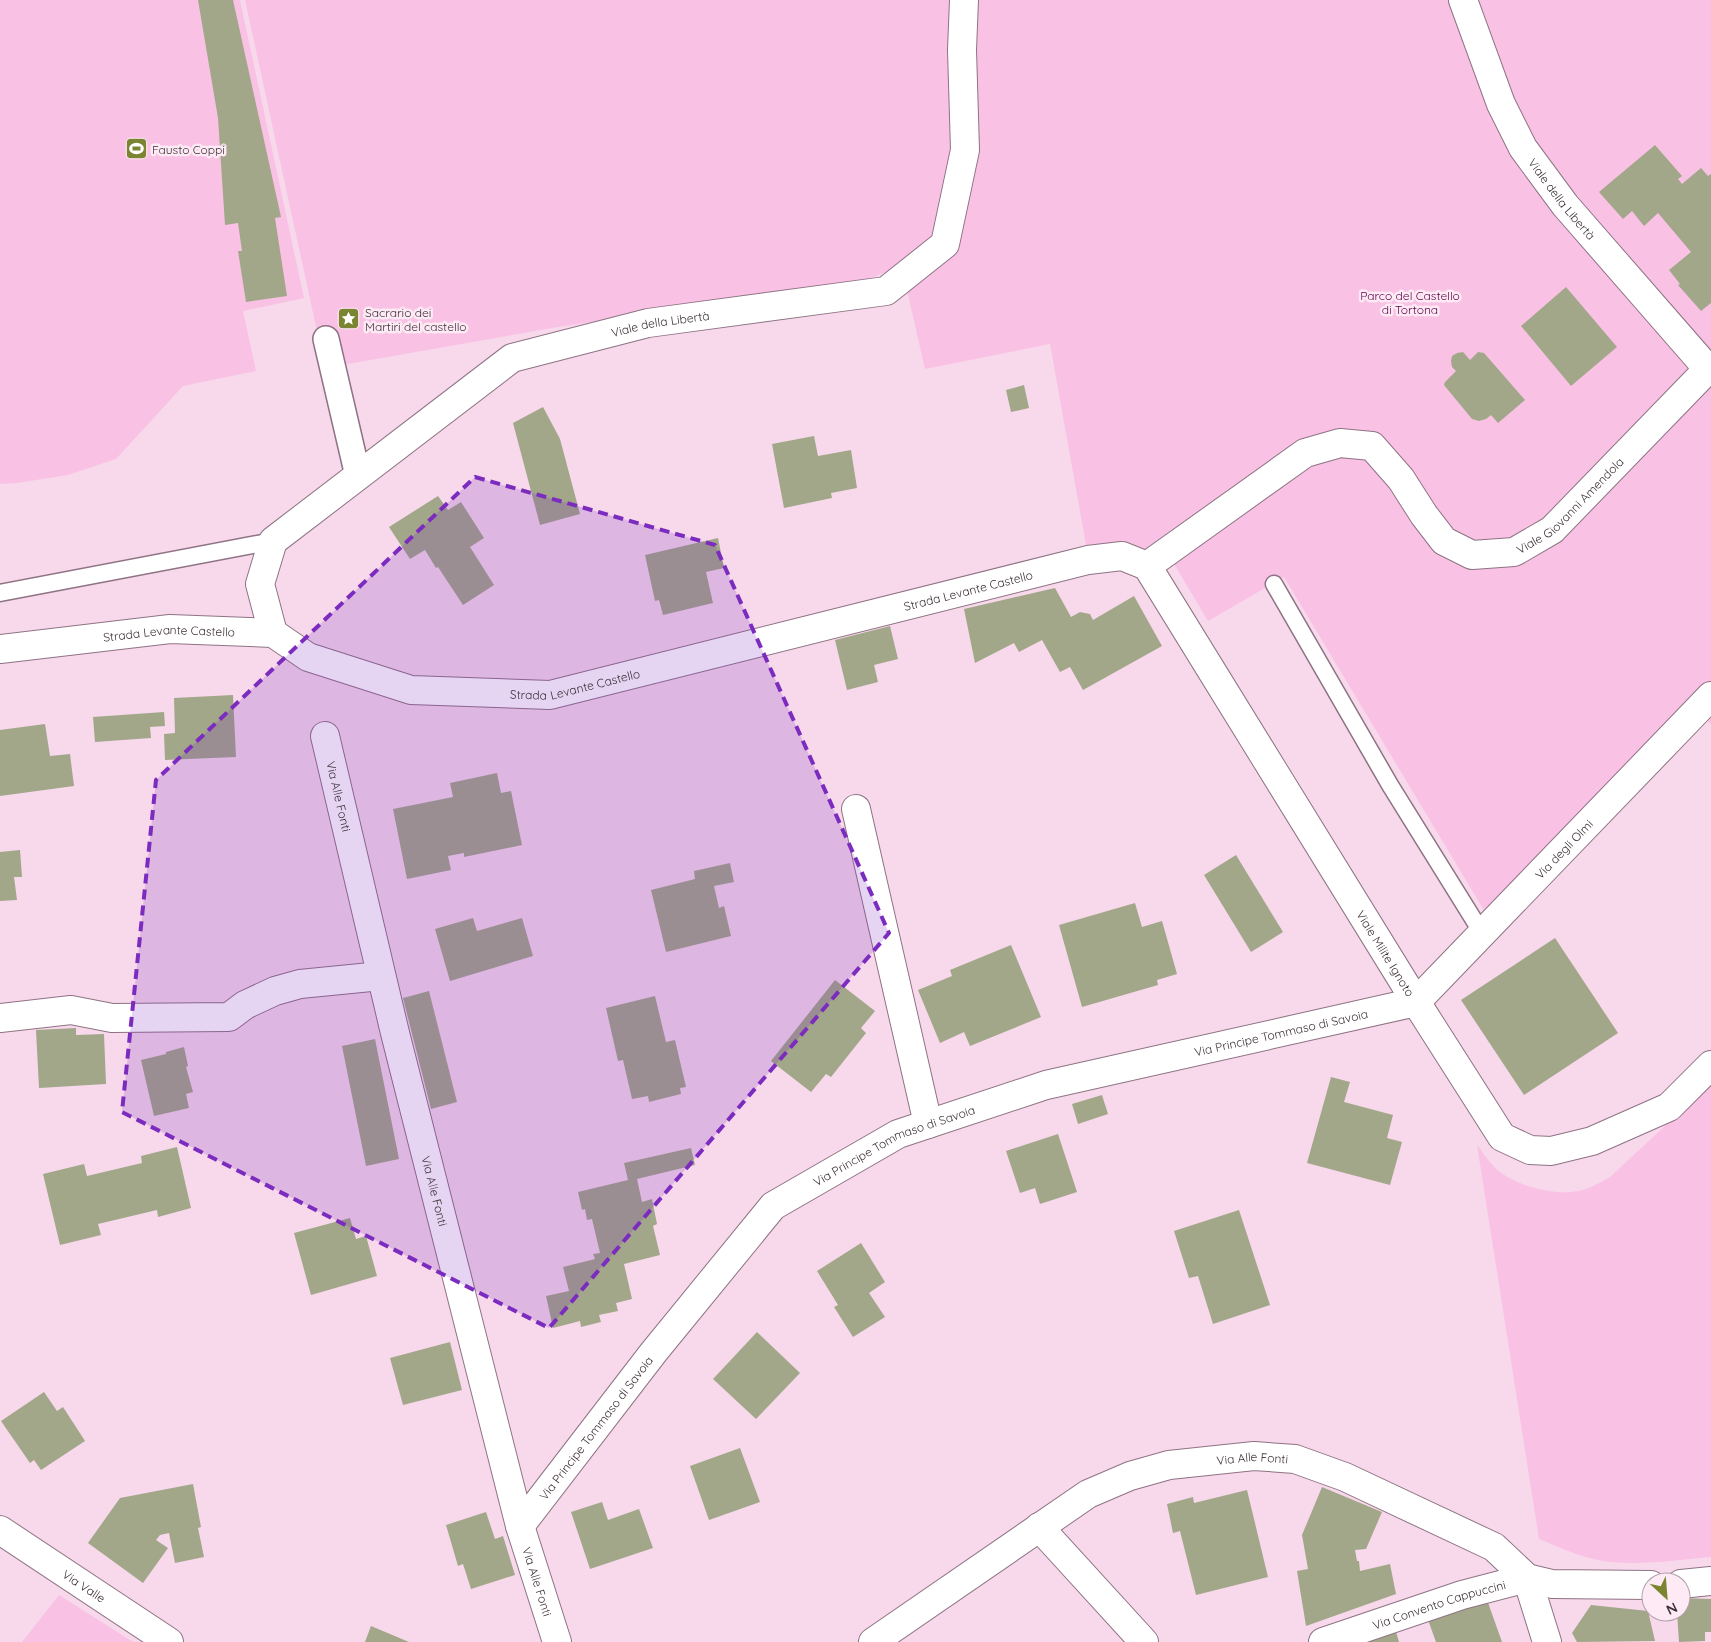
<svg xmlns="http://www.w3.org/2000/svg" width="1711" height="1642" font-family="Quicksand,sans-serif">
  <style>
    .green { fill: #f9c2e4 }
    .building { fill: #a2a789 }
    .lines { fill: none; stroke-linecap: round; stroke-linejoin: round }
    .service-casing { stroke: #8e7384; stroke-width: 19 }
    .pedestrian-casing { stroke: #8e7384; stroke-width: 28 }
    .minor-casing { stroke: #8e7384; stroke-width: 30 }
    .service { stroke: #fff; stroke-width: 16 }
    .pedestrian { stroke: #fff; stroke-width: 25 }
    .minor { stroke: #fff; stroke-width: 28 }
    .marked { fill: #7b2cbf; fill-opacity: 0.2; stroke: #7b2cbf; stroke-width: 4; stroke-dasharray: 10 6; stroke-linejoin: round }
    .labels { text-anchor: middle; dominant-baseline: central; stroke-width: 5; stroke-linejoin: round; paint-order: stroke }
    .poi-label { font-size: 12px; fill: #3c3037; stroke: #fdeaf5; text-anchor: start }
    .street-label { font-size: 12px; fill: #3c3037; stroke: #fdeaf5 }
    .park-label { font-size: 12px; fill: #5e0349; stroke: #fdeaf5 }
  </style>
  <rect width="100%" height="100%" fill="#f7d9eb"/>
  <g class="green">
    <polygon points="0,0 240,0 304,298 243,311 256,371 183,386 116,459 68,475 17,483 0,484"/>
    <polygon points="245,0 1711,0 1711,724 1693,707 1485,912 1284,577 1208,621 1174,564 1116,544 1086,545 1050,344 925,369 901,264 884,273 865,280 552,328 325,368"/>
    <path d="M1711,1083V1557C1678,1560 1630,1567 1598,1560C1578,1556 1558,1547 1539,1539L1477,1145C1484,1154 1491,1165 1500,1172C1517,1185 1549,1194 1571,1192C1586,1191 1598,1184 1610,1177Z"/>
    <polygon points="59,1595 133,1642 22,1642"/>
  </g>
  <g class="building">
    <polygon points="198,0 233,0 281,217 275,218 287,296 246,302 238,251 242,251 238,223 225,225 218,118"/>
    <polygon points="1655,145 1682,176 1678,179 1682,184 1701,168 1708,176 1711,174 1711,303 1701,311 1678,285 1680,284 1669,270 1691,252 1658,213 1644,226 1632,211 1623,219 1599,192"/>
    <polygon points="1566,287 1617,347 1571,386 1521,326"/>
    <polygon points="1463,352 1470,360 1478,352 1484,353 1525,400 1498,423 1491,415 1486,419 1479,421 1472,419 1444,385 1445,382 1456,371 1452,367 1451,361 1452,356 1457,353"/>
    <polygon points="1024,385 1029,408 1011,412 1006,390"/>
    <polygon points="543,407 560,439 580,514 540,525 513,423"/>
    <polygon points="814,436 818,456 851,450 857,488 831,493 832,498 784,508 772,444"/>
    <polygon points="438,496 448,510 461,502 484,538 470,547 494,585 463,605 438,567 436,568 425,550 410,559 389,527"/>
    <polygon points="718,538 724,568 706,572 713,603 663,615 659,600 655,601 645,555"/>
    <polygon points="1055,588 1071,617 1080,612 1090,614 1093,620 1134,596 1162,646 1083,690 1070,667 1060,672 1042,640 1019,652 1014,643 975,663 964,609"/>
    <polygon points="890,626 898,659 874,665 878,682 847,690 835,640"/>
    <polygon points="233,695 236,757 165,760 164,734 175,733 174,698"/>
    <polygon points="164,712 165,726 150,727 151,738 95,742 93,717"/>
    <polygon points="45,724 50,756 70,754 74,786 0,796 0,730"/>
    <polygon points="497,773 501,793 511,791 522,845 464,857 464,853 448,856 451,870 407,879 393,809 453,797 450,783"/>
    <polygon points="20,850 22,877 14,877 17,900 0,901 0,852"/>
    <polygon points="1236,855 1283,932 1251,952 1204,875"/>
    <polygon points="730,863 734,882 714,886 719,908 724,906 731,936 666,952 651,890 695,879 694,871"/>
    <polygon points="1135,903 1142,927 1162,921 1177,974 1157,980 1158,985 1082,1007 1059,925"/>
    <polygon points="473,918 477,931 522,918 533,956 450,981 435,929"/>
    <polygon points="1555,938 1618,1033 1524,1095 1461,1000"/>
    <polygon points="1011,945 1041,1017 970,1046 964,1032 940,1043 918,990 952,976 950,970"/>
    <polygon points="835,980 875,1011 861,1028 866,1033 831,1077 826,1074 811,1092 771,1061"/>
    <polygon points="429,991 457,1102 431,1109 403,998"/>
    <polygon points="655,996 666,1042 675,1040 686,1087 680,1088 681,1094 649,1102 648,1096 632,1099 623,1060 618,1061 606,1008"/>
    <polygon points="76,1028 76,1035 104,1034 106,1084 39,1088 36,1030"/>
    <polygon points="375,1039 399,1159 366,1166 342,1046"/>
    <polygon points="184,1047 188,1066 186,1067 193,1092 186,1094 189,1108 154,1116 141,1060 166,1054 166,1052"/>
    <polygon points="1331,1077 1350,1082 1344,1102 1393,1115 1387,1138 1402,1142 1390,1185 1307,1163"/>
    <polygon points="1102,1095 1108,1114 1078,1124 1072,1104"/>
    <polygon points="1058,1134 1077,1192 1040,1204 1035,1188 1020,1193 1006,1151"/>
    <polygon points="177,1147 191,1208 158,1217 157,1210 98,1224 101,1235 60,1245 43,1174 84,1164 87,1176 142,1163 141,1156"/>
    <polygon points="691,1148 695,1165 637,1179 642,1202 652,1199 657,1224 653,1226 660,1255 624,1264 632,1299 616,1303 618,1311 599,1315 601,1322 581,1327 580,1321 553,1328 546,1296 569,1291 563,1267 595,1259 593,1254 600,1253 592,1219 587,1220 585,1209 582,1210 578,1192 628,1180 624,1163"/>
    <polygon points="1239,1210 1270,1305 1213,1324 1198,1276 1189,1278 1174,1231"/>
    <polygon points="350,1218 356,1239 366,1236 377,1276 311,1295 294,1233"/>
    <polygon points="861,1243 885,1282 869,1293 885,1317 853,1337 834,1307 838,1305 817,1271"/>
    <polygon points="757,1332 800,1373 756,1419 713,1379"/>
    <polygon points="450,1342 462,1390 403,1405 390,1358"/>
    <polygon points="44,1392 57,1411 63,1407 85,1441 41,1470 34,1460 30,1463 1,1421"/>
    <polygon points="740,1448 760,1502 709,1520 690,1466"/>
    <polygon points="193,1484 201,1527 198,1528 204,1557 175,1563 169,1533 160,1535 156,1540 168,1548 143,1583 88,1543 120,1498"/>
    <polygon points="1322,1487 1382,1512 1366,1549 1355,1550 1357,1561 1359,1561 1360,1571 1390,1564 1396,1594 1306,1626 1297,1571 1308,1569 1302,1535"/>
    <polygon points="1247,1490 1268,1577 1196,1595 1180,1531 1173,1533 1167,1504 1193,1497 1194,1503"/>
    <polygon points="602,1502 608,1520 639,1509 653,1548 590,1569 571,1512"/>
    <polygon points="486,1512 495,1539 503,1536 515,1575 471,1589 463,1564 458,1566 446,1525"/>
    <polygon points="1486,1597 1502,1642 1436,1642 1427,1617"/>
    <polygon points="1681,1598 1711,1599 1711,1632 1705,1632 1705,1641 1679,1642 1677,1612 1681,1612"/>
    <polygon points="1591,1605 1648,1611 1655,1641 1577,1642 1572,1633"/>
    <polygon points="371,1626 409,1642 365,1642"/>
    <polygon points="1396,1632 1399,1642 1366,1642"/>
  </g>
  <g class="lines">
    <defs>
      <g id="service">
        <polyline points="1274,584 1390,785 1482,933"/>
        <polyline points="0,593 273,541"/>
      </g>
      <polyline id="pedestrian" points="326,339 358,476"/>
      <g id="minor">
        <path id="s1" d="M1463,0L1501,104L1523,148L1565,205L1708,369"/>
        <path id="s2" d="M1147,566L1416,1002L1502,1137L1530,1150L1551,1151L1592,1141L1669,1107L1711,1065"/>
        <path id="s3" d="M1147,566L1305,453L1340,443L1372,446L1401,479L1424,515L1444,541L1472,555L1514,552L1552,530L1711,366"/>
        <path id="s4" d="M273,633L260,584L273,541L512,358L648,323L886,291L945,244L965,150L962,50L964,0"/>
        <path id="s5" d="M0,649L170,629L273,633L308,657L411,690L550,695L1088,560L1122,556L1147,566"/>
        <path id="s6" d="M325,736L395,1033L520,1526L557,1642"/>
        <polyline points="856,809 928,1124"/>
        <polyline points="0,1018 71,1010 112,1018 229,1017 245,1005 275,991 300,984 381,976"/>
        <path id="s7" d="M520,1526L653,1353L773,1206L898,1134L1046,1085L1416,1002L1711,696"/>
        <polyline points="1039,1527 1144,1642"/>
        <path id="s8" d="M0,1530L169,1642"/>
        <polyline points="1527,1578 1547,1642"/>
        <polyline points="1681,1584 1711,1581"/>
        <path id="s9" d="M873,1642L1088,1494L1130,1476L1169,1465L1254,1456L1295,1459L1345,1477L1494,1547L1527,1578L1552,1584L1651,1585"/>
        <path id="s10" d="M1323,1642L1462,1595L1527,1578"/>
      </g>
    </defs>
    <use href="#service" class="service-casing"/>
    <use href="#pedestrian" class="pedestrian-casing"/>
    <use href="#minor" class="minor-casing"/>
    <use href="#service" class="service"/>
    <use href="#pedestrian" class="pedestrian"/>
    <use href="#minor" class="minor"/>
  </g>
  <path class="marked" d="M475,477L715,545L889,933L549,1328L122,1112L156,780Z"/>
  <defs>
    <symbol id="stadium-square" viewBox="-11 -11 22 22"><rect x="-9" y="-9" width="18" height="18" rx="4" fill="#7b8430" stroke="#fdeaf5"/><path d="M0-5a6.5 5 0 1 0 0 10a6.5 5 0 1 0 0-10ZM-3.5-1.8h7v3.6h-7Z" fill="#fff"/></symbol>
    <symbol id="sight-square" viewBox="-11 -11 22 22"><rect x="-9" y="-9" width="18" height="18" rx="4" fill="#7b8430" stroke="#fdeaf5"/><path d="M0-6L1.8-2.2L6-1.7L2.9 1.2L3.7 5.4L0 3.3L-3.7 5.4L-2.9 1.2L-6-1.7L-1.8-2.2Z" fill="#fff"/></symbol>
  </defs>
  <g fill-rule="evenodd">
    <use href="#stadium-square" x="124" y="136" width="25" height="25"/>
    <use href="#sight-square" x="336" y="306" width="25" height="25"/>
  </g>
  <g class="labels">
    <g class="poi-label">
      <text x="152" y="149">Fausto Coppi</text>
      <text x="365" y="312">Sacrario dei<tspan x="365" dy="14">Martiri del castello</tspan></text>
    </g>
    <g class="street-label">
      <text stroke="none"><textPath href="#s1" startOffset="224">Viale della Libertà</textPath></text>
      <text stroke="none"><textPath href="#s4" startOffset="549">Viale della Libertà</textPath></text>
      <text stroke="none"><textPath href="#s3" startOffset="529">Viale Giovanni Amendola</textPath></text>
      <text stroke="none"><textPath href="#s5" startOffset="995">Strada Levante Castello</textPath></text>
      <text stroke="none"><textPath href="#s5" startOffset="170">Strada Levante Castello</textPath></text>
      <text stroke="none"><textPath href="#s5" startOffset="590">Strada Levante Castello</textPath></text>
      <text stroke="none"><textPath href="#s6" startOffset="62">Via Alle Fonti</textPath></text>
      <text stroke="none"><textPath href="#s7" startOffset="1300">Via degli Olmi</textPath></text>
      <text stroke="none"><textPath href="#s2" startOffset="455">Viale Milite Ignoto</textPath></text>
      <text stroke="none"><textPath href="#s7" startOffset="949">Via Principe Tommaso di Savoia</textPath></text>
      <text stroke="none"><textPath href="#s7" startOffset="544">Via Principe Tommaso di Savoia</textPath></text>
      <text stroke="none"><textPath href="#s6" startOffset="468">Via Alle Fonti</textPath></text>
      <text stroke="none"><textPath href="#s7" startOffset="124">Via Principe Tommaso di Savoia</textPath></text>
      <text stroke="none"><textPath href="#s9" startOffset="431">Via Alle Fonti</textPath></text>
      <text stroke="none"><textPath href="#s6" startOffset="872">Via Alle Fonti</textPath></text>
      <text stroke="none"><textPath href="#s8" startOffset="101">Via Valle</textPath></text>
      <text stroke="none"><textPath href="#s10" startOffset="122">Via Convento Cappuccini</textPath></text>
    </g>
    <g class="park-label">
      <text x="1410" y="295">Parco del Castello<tspan x="1410" dy="14">di Tortona</tspan></text>
    </g>
  </g>
  <g transform="translate(1666 1597) rotate(154)"><circle r="24" fill="#fdeaf5" stroke="#b0a0a9"/>
  <path d="M0-4L9 19L0 12L-9 19Z" fill="#7b8430"/>
  <text y="-8" font-size="14" font-weight="bold" text-anchor="middle" fill="#3c3037">N</text>
  </g>
</svg>
